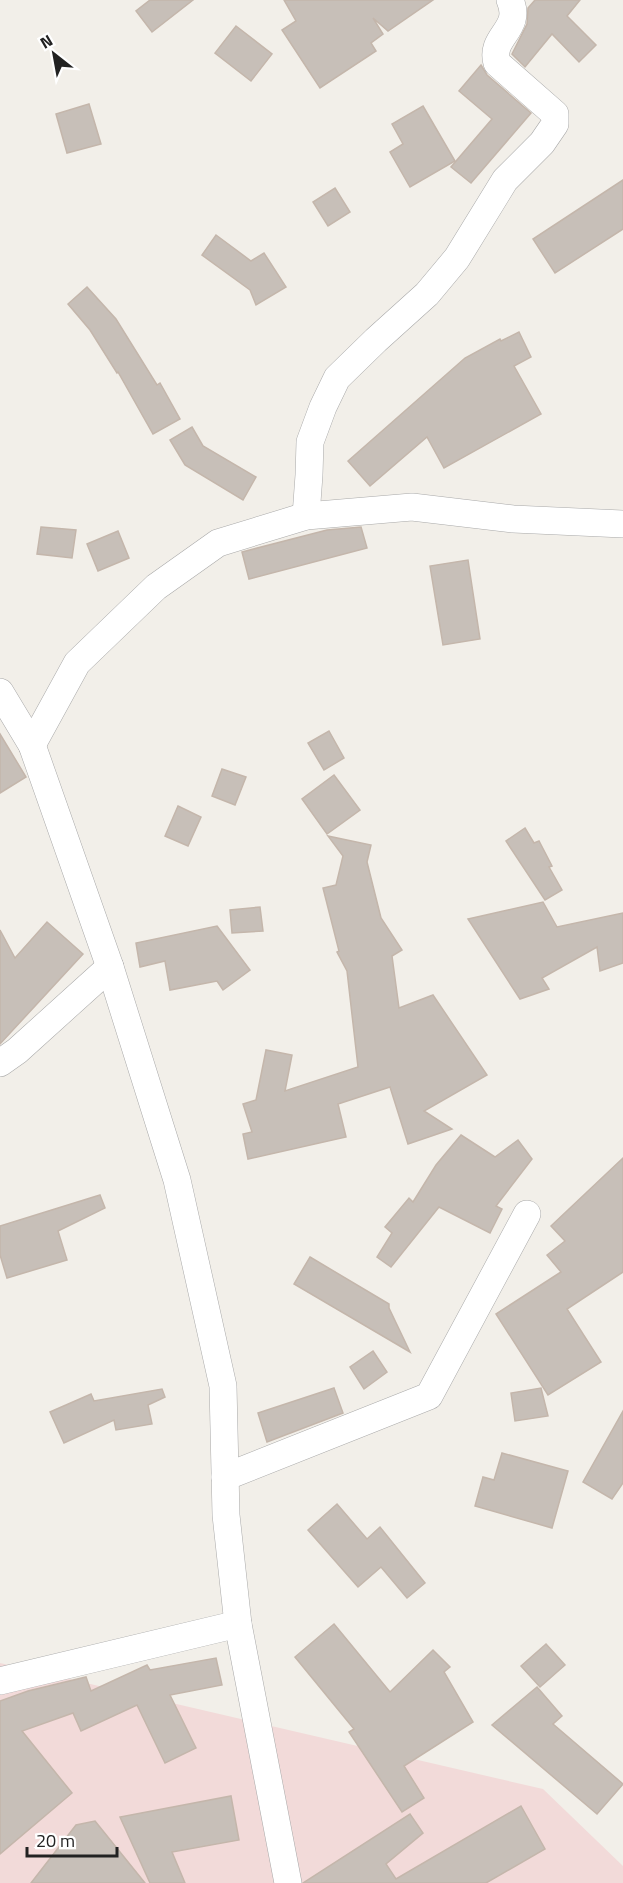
<svg xmlns="http://www.w3.org/2000/svg" width="623" height="1883" font-family="'Titillium Web',sans-serif">
  <style>
    .commercial { fill: #f2dad9 }
    .building { fill: #c7bfb8; stroke: #c4b6ab; stroke-width: 1.5 }
    .lines { fill: none; stroke-linecap: round; stroke-linejoin: round }
    .street-casing { stroke: #a9a9a9; stroke-width: 28 }
    .street { stroke: #fff; stroke-width: 27 }
  </style>
  <rect width="100%" height="100%" fill="#f2efe9"/>
  <polygon class="commercial" points="0,1663 543,1789 623,1866 623,1883 0,1883"/>
  <g class="building">
    <polygon points="150,0 193,0 152,32 136,11"/>
    <polygon points="284,0 433,0 388,31 373,18 383,34 371,43 376,51 320,88 282,30 296,21"/>
    <polygon points="535,0 580,0 567,16 596,45 579,62 552,34 525,67 512,54 527,24 528,8"/>
    <polygon points="236,26 272,54 251,81 215,53"/>
    <polygon points="481,65 487,75 531,113 471,183 451,167 492,119 459,91"/>
    <polygon points="89,104 101,144 67,153 56,114"/>
    <polygon points="423,106 455,161 410,187 390,152 403,144 392,124"/>
    <polygon points="623,180 623,229 555,273 533,239"/>
    <polygon points="335,188 350,212 328,226 313,202"/>
    <polygon points="216,235 251,261 264,253 286,287 256,305 250,290 202,255"/>
    <polygon points="87,287 116,319 157,385 160,383 180,419 153,434 118,372 117,373 90,330 68,304"/>
    <polygon points="519,332 531,357 514,366 541,414 444,468 427,437 370,486 348,461 465,358 500,339 501,341"/>
    <polygon points="192,427 203,446 256,477 243,500 185,465 170,440"/>
    <polygon points="41,527 76,530 72,558 37,554"/>
    <polygon points="361,527 367,548 249,579 242,552 327,530"/>
    <polygon points="118,531 129,558 98,571 87,544"/>
    <polygon points="468,560 480,639 443,645 430,566"/>
    <polygon points="329,731 344,758 324,770 308,743"/>
    <polygon points="0,734 26,777 0,793"/>
    <polygon points="222,769 246,777 235,805 212,796"/>
    <polygon points="334,775 360,810 327,834 302,799"/>
    <polygon points="178,806 201,817 188,846 165,836"/>
    <polygon points="525,828 534,843 539,841 552,866 549,867 562,890 545,900 506,841"/>
    <polygon points="328,836 371,845 367,862 381,918 402,950 392,956 399,1008 433,995 487,1075 424,1111 452,1129 408,1144 390,1087 338,1104 346,1137 248,1159 243,1134 252,1132 243,1104 256,1100 266,1050 292,1055 285,1091 358,1067 347,971 337,952 339,951 323,888 336,885 343,856"/>
    <polygon points="543,902 557,927 623,913 623,963 600,971 597,947 542,978 549,989 520,999 468,919"/>
    <polygon points="260,907 263,931 232,933 230,910"/>
    <polygon points="47,922 83,954 0,1044 0,930 15,958"/>
    <polygon points="217,926 250,970 223,990 217,981 170,990 165,961 140,967 136,943"/>
    <polygon points="461,1135 495,1157 518,1140 532,1159 496,1206 502,1209 490,1233 439,1207 391,1267 377,1257 392,1233 385,1227 409,1198 413,1202 436,1165"/>
    <polygon points="623,1158 623,1272 567,1309 601,1362 548,1395 496,1314 561,1272 547,1255 565,1241 551,1226"/>
    <polygon points="100,1195 105,1208 58,1231 67,1260 7,1278 0,1255 0,1226"/>
    <polygon points="310,1257 389,1304 389,1308 410,1352 294,1284"/>
    <polygon points="373,1351 387,1372 364,1389 350,1367"/>
    <polygon points="334,1388 343,1413 267,1442 258,1413"/>
    <polygon points="541,1388 548,1416 515,1421 511,1393"/>
    <polygon points="162,1389 165,1397 148,1405 152,1424 116,1430 114,1420 64,1443 50,1412 91,1394 94,1401"/>
    <polygon points="623,1411 623,1483 612,1499 583,1482"/>
    <polygon points="502,1453 568,1471 552,1528 475,1506 483,1477 494,1480"/>
    <polygon points="337,1504 367,1539 380,1527 425,1583 407,1598 381,1567 358,1587 308,1530"/>
    <polygon points="334,1624 390,1692 433,1650 450,1667 444,1672 473,1722 404,1766 424,1798 402,1812 349,1732 354,1729 295,1657"/>
    <polygon points="546,1644 565,1665 540,1687 521,1666"/>
    <polygon points="216,1658 222,1685 170,1695 196,1748 165,1763 137,1705 81,1731 73,1713 22,1731 72,1793 0,1854 0,1701 28,1691 86,1677 91,1691 147,1665 150,1670"/>
    <polygon points="537,1687 562,1716 553,1724 623,1784 597,1814 492,1725"/>
    <polygon points="231,1796 239,1840 172,1852 185,1883 150,1883 120,1817"/>
    <polygon points="521,1806 545,1849 486,1883 303,1883 410,1814 423,1833 386,1864 396,1879"/>
    <polygon points="95,1821 145,1883 31,1883 76,1825"/>
  </g>
  <g class="lines">
    <defs>
      <g id="street">
        <path d="M306,516L309,475L310,442L323,407L337,378L376,340L427,294L457,258L505,180L542,143L555,124V114L497,63C489,36 523,30 510,0"/>
        <polyline points="0,692 32,745 110,967 177,1180 223,1386 226,1515 238,1624 288,1883"/>
        <polyline points="32,745 77,663 156,587 218,543 306,516 412,507 513,519 623,524"/>
        <polyline points="0,1063 17,1051 110,967"/>
        <polyline points="225,1477 429,1396 527,1214"/>
        <polyline points="0,1681 238,1624"/>
      </g>
    </defs>
    <use href="#street" class="street-casing"/>
    <use href="#street" class="street"/>
  </g>
  <g transform="translate(54 54) rotate(329)" stroke="#ffffff" stroke-width="4.5" paint-order="stroke">
  <path d="M0-4.5L10 22L0 15L-10 22Z" fill="#222222"/>
  <text y="-9" font-size="16" font-weight="bold" text-anchor="middle" fill="#222222">N</text>
  </g>
  <path d="M27 1847v9h90v-9" fill="none" stroke="#222222" stroke-width="3"/>
  <text x="36" y="1847" font-size="18" fill="#222222" stroke="#ffffff" stroke-width="4.5" paint-order="stroke">20 m</text>
</svg>
